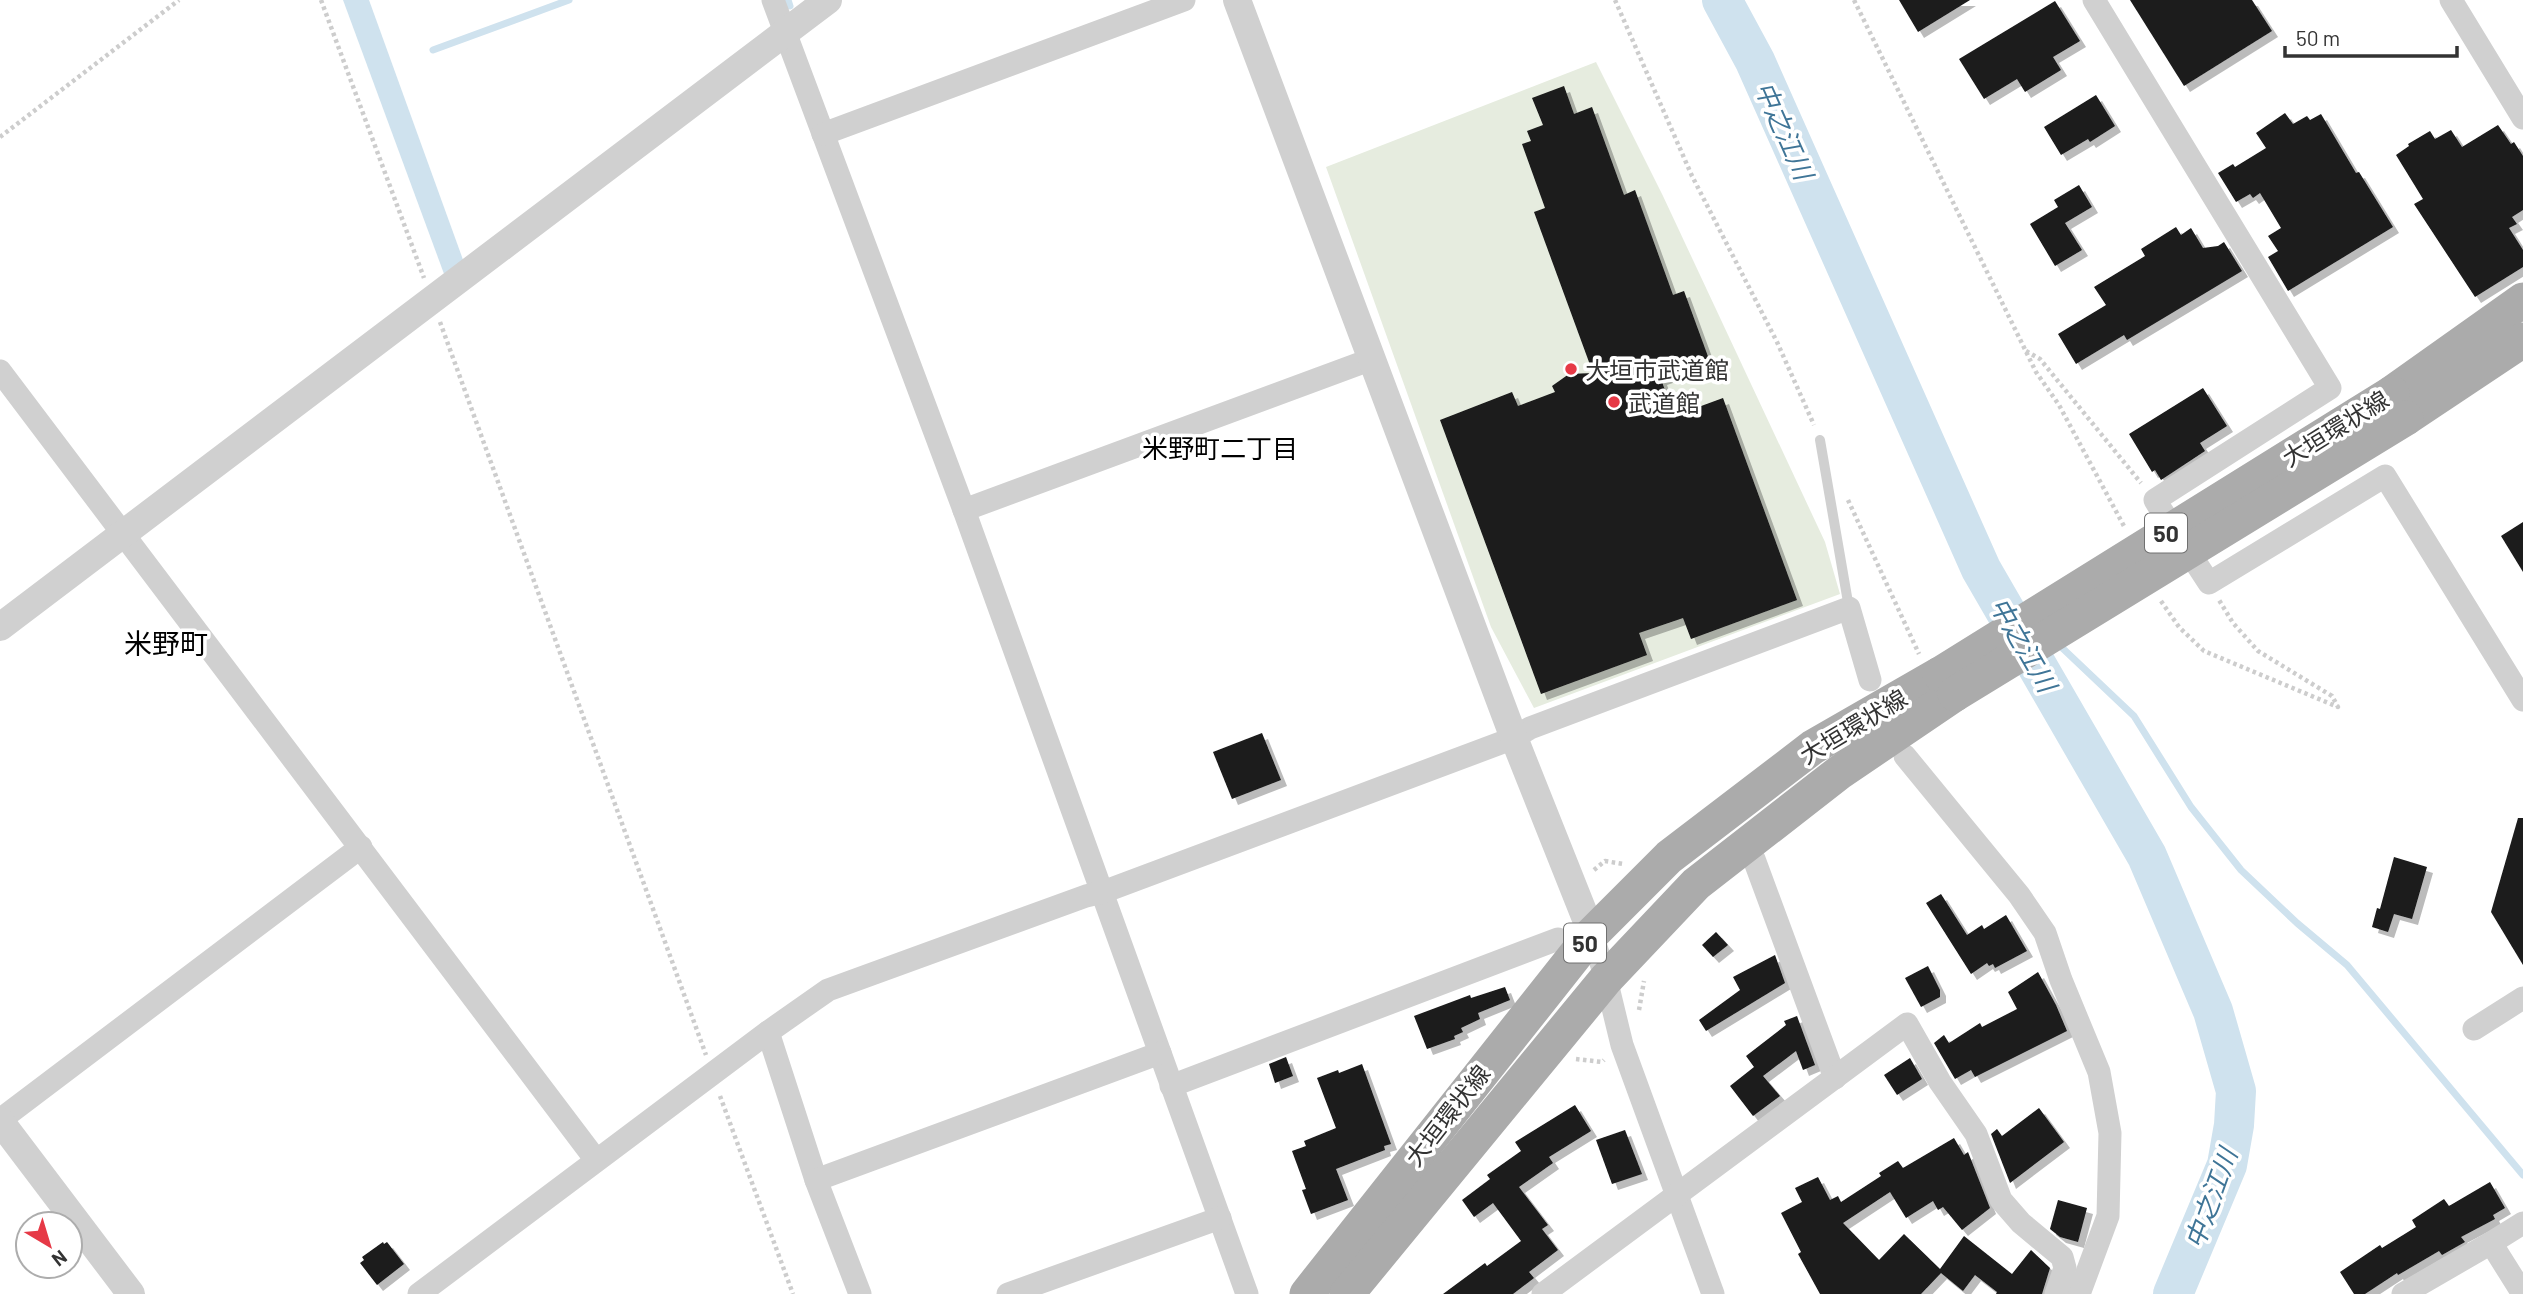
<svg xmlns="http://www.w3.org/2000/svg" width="2523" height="1294" font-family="Barlow,'Noto Sans JP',sans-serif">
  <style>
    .green { fill: #e6ecdf }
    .water { fill: #cfe2ee }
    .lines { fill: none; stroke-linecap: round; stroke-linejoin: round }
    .stream { stroke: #cfe2ee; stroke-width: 7 }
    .river { stroke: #cfe2ee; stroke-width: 40 }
    .building { fill: #1a1a1a; filter: url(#shadow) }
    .path { stroke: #cdcdcd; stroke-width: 4.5; stroke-dasharray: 3.5 3.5; stroke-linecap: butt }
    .service { stroke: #d0d0d0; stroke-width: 10 }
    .minor { stroke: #d0d0d0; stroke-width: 23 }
    .tertiary { stroke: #d0d0d0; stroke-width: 28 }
    .primary { stroke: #ababab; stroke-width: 35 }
    .primary-bridge { stroke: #ababab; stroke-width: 35 }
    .poi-dot { fill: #e63946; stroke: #fff; stroke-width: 2.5 }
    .labels { text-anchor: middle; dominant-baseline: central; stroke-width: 7; stroke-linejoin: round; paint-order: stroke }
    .shield { fill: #fff; stroke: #707070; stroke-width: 2 }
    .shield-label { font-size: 23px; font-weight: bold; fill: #333 }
    .poi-label { font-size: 24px; fill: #333; stroke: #fff; text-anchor: start }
    .street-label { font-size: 24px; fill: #333; stroke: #fff }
    .water-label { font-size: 26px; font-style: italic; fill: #3f7597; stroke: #fff }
    .neighbourhood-label { font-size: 26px; fill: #000; stroke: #fff }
    .quarter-label { font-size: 28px; fill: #000; stroke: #fff }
  </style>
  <defs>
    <filter id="shadow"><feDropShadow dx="6" dy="6" stdDeviation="0" flood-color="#0004"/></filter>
  </defs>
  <rect width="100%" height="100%" fill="#fff"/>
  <polygon class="green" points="1596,62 1663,196 1825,542 1840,594 1534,708 1491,627 1326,167"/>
  <polygon class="water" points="343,0 369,0 466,268 447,282"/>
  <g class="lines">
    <g class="stream">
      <polyline points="788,0 790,6"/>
      <polyline points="433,50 569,0"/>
      <polyline points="1981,569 2024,611"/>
      <polyline points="2057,643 2134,716 2191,807 2241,870 2297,923 2347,965 2523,1175"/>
    </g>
    <polyline class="river" points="1722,0 1755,61 1981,569 2147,856 2213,1011 2236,1091 2234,1125 2227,1165 2173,1294"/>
  </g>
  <g class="building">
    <polygon points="1899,0 1970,0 1918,32"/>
    <polygon points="2130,0 2252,0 2272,31 2184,86"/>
    <polygon points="2055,1 2080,41 2053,57 2061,70 2025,92 2017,79 1984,99 1959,59"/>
    <polygon points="1564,86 1574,114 1592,107 1624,195 1635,190 1673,295 1684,291 1710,362 1661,379 1674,416 1723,398 1797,600 1691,639 1683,618 1639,633 1647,655 1541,694 1440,420 1512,392 1518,406 1555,392 1552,386 1569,374 1593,373 1534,212 1545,208 1522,144 1531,141 1527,131 1543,125 1532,98"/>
    <polygon points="2096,95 2115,126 2090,142 2088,139 2061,155 2044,127"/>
    <polygon points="2285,113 2293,124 2307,116 2310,120 2321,114 2356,173 2359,172 2393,227 2288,291 2268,257 2278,251 2268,236 2281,228 2260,193 2253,198 2250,194 2236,202 2218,173 2233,164 2235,167 2266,148 2256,133"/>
    <polygon points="2498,125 2511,144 2514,142 2523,156 2523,210 2512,217 2517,224 2509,228 2523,250 2523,267 2475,297 2414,204 2423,199 2396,155 2409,146 2408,144 2430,131 2435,139 2451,130 2462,147"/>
    <polygon points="2079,185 2092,207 2065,223 2082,250 2055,266 2030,224 2058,207 2054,200"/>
    <polygon points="2176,227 2181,235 2191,228 2203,248 2218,246 2224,242 2242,271 2127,340 2124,335 2076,364 2058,334 2106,305 2094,287 2145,256 2141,249"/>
    <polygon points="2203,388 2227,426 2200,443 2205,451 2161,480 2155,470 2152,472 2129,434"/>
    <polygon points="2523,522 2523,572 2501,536"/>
    <polygon points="1262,733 1281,780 1232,799 1213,752"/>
    <polygon points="2518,818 2523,818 2523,965 2491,912"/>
    <polygon points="2394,857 2427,867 2412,919 2394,914 2388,932 2372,927 2377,908 2380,909"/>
    <polygon points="1941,894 1967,935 1982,925 1984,929 2006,915 2027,951 1995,968 1993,964 1989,966 1987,963 1971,974 1926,903"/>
    <polygon points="1716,932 1728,945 1713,957 1702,945"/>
    <polygon points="1775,955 1785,983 1706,1031 1699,1020 1740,990 1733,977"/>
    <polygon points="1928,966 1940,990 1940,997 1921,1007 1905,978"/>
    <polygon points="2038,972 2056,1005 2067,1031 1975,1077 1971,1070 1955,1079 1934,1043 1944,1035 1949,1043 1980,1023 1982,1027 2017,1009 2008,992"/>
    <polygon points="1505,987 1510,1000 1478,1013 1480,1019 1461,1028 1463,1032 1454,1036 1455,1039 1427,1049 1414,1016 1470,995 1471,998"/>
    <polygon points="1797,1016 1815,1065 1803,1070 1796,1051 1763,1076 1780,1096 1753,1116 1730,1086 1754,1067 1746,1056 1786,1025 1784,1021"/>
    <polygon points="1286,1057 1293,1076 1275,1083 1269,1064"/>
    <polygon points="1910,1058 1922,1079 1897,1095 1884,1075"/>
    <polygon points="1362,1064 1391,1144 1384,1146 1385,1150 1336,1169 1348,1200 1311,1214 1302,1190 1306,1189 1292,1151 1306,1146 1304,1141 1336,1128 1317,1078 1338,1070 1339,1073"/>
    <polygon points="1575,1105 1591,1131 1549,1157 1553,1163 1519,1187 1548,1225 1542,1229 1558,1250 1529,1272 1534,1278 1513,1294 1443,1294 1485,1263 1487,1266 1521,1241 1493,1203 1474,1217 1462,1200 1490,1179 1487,1175 1521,1151 1515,1142"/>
    <polygon points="2039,1108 2064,1142 2010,1183 1991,1134 1997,1129 2002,1136"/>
    <polygon points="1625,1130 1642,1174 1612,1184 1596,1140"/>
    <polygon points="1954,1138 1964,1155 1968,1152 1990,1208 1962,1230 1943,1207 1938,1210 1933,1201 1906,1218 1890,1192 1843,1223 1879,1260 1904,1234 1940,1269 1964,1236 2012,1274 2031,1250 2050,1268 2042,1294 1996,1294 1997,1292 1975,1275 1963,1291 1941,1273 1921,1294 1820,1294 1798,1254 1801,1252 1781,1213 1802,1202 1795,1188 1818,1177 1830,1200 1838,1196 1841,1202 1881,1176 1879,1173 1898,1161 1903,1168"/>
    <polygon points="2490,1182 2505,1208 2493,1215 2495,1219 2461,1237 2465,1242 2442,1255 2439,1251 2398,1275 2397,1273 2365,1294 2354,1294 2340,1272 2380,1245 2382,1248 2416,1227 2412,1220 2444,1199 2449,1206"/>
    <polygon points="2058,1200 2087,1208 2078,1242 2060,1237 2050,1229"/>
    <polygon points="383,1242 384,1244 387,1242 404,1264 377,1285 360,1263 364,1260 362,1257"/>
  </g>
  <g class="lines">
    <g class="path">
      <polyline points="321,0 424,278"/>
      <polyline points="1615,0 1692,176 1777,342 1814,425"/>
      <polyline points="1854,0 2036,372 2059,405 2125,528"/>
      <polyline points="0,137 179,0"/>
      <polyline points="440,322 706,1055"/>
      <polyline points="2026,351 2040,359 2141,483"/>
      <polyline points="1848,500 1919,654"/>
      <polyline points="2161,601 2179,627 2204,651 2338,707 2332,696 2258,651 2233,623 2219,600"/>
      <polyline points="1594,870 1605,861 1623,864"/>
      <polyline points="1639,1010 1644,981"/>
      <polyline points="1576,1059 1602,1062 1604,1060"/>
      <polyline points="720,1096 793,1294"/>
    </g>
    <polyline class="service" points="1820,440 1849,608"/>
    <g class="minor">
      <polyline points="773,0 964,510 1247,1294"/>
      <polyline points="2094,0 2330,388 2155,500 2158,505 2209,583 2385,476 2523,700"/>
      <polyline points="2451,0 2523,118"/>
      <polyline points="823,134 1184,0"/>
      <polyline points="0,371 596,1160"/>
      <polyline points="964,510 1372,359"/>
      <polyline points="1905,756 2019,895 2045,933 2061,980 2099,1072 2110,1133 2108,1216 2079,1294"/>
      <polyline points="1754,859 1835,1078"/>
      <polyline points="1592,934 1606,979 1622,1045 1713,1294"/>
      <polyline points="2474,1029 2523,998"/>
      <polyline points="768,1032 816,1180"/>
      <polyline points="1171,1086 1558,939"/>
      <polyline points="0,1120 361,847"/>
      <polyline points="419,1294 768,1032 828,990 1086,896 1103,892 1514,738 1530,728 1849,608 1870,680"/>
      <polyline points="860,1294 816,1180 1160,1053"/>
      <polyline points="1008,1294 1220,1218"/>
      <polyline points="1543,1294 1907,1024 1940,1082 1976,1134 2001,1200 2021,1223 2062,1257 2065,1268 2056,1294"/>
      <polyline points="2403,1294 2491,1243"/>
      <polyline points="2523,1294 2491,1243 2523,1223"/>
    </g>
    <g class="tertiary">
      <polyline points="1237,0 1514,738 1592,934"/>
      <polyline points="0,627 828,0"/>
      <polyline points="0,1121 131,1294"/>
    </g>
    <g class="primary">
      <polyline points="2392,393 2523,300"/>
      <polyline points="2406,418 2523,340"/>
      <polyline points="1307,1294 1592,934 1669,857 1813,747 1940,674"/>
      <polyline points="1347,1294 1606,979 1696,884 1840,772 1955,694"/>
    </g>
    <g class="primary-bridge">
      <polyline points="1940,674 2392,393"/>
      <polyline points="1955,694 2406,418"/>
    </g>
  </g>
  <g class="poi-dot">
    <circle cx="1571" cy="369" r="7"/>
    <circle cx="1614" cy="402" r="7"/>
  </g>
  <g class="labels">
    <g class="shield">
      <rect x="2145" y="513.5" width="42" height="39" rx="5"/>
      <rect x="1564" y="923.5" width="42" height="39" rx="5"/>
    </g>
    <g class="shield-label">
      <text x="2166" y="533">50</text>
      <text x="1585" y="943">50</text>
    </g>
    <g class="poi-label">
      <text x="1585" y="369">大垣市武道館</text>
      <text x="1628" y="402">武道館</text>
    </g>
    <g class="street-label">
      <text transform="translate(2335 428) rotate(-32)">大垣環状線</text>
      <text transform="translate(1853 726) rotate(-31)">大垣環状線</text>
      <text transform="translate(1447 1115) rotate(-52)">大垣環状線</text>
    </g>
    <g class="water-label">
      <text transform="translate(1785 130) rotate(66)">中之江川</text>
      <text transform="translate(2024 644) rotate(60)">中之江川</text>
      <text transform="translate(2210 1198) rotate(-70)">中之江川</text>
    </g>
    <g class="neighbourhood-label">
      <text x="1220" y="447">米野町二丁目</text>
    </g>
    <g class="quarter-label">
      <text x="166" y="643">米野町</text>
    </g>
  </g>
  <g transform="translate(49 1245) rotate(142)"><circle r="33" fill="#ffffff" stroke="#adadad" stroke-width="2"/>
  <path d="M0-5L12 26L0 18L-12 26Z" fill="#e63946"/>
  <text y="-10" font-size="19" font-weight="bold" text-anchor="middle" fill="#333333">N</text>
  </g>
  <path d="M2285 46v10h172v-10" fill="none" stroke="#333333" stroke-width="3.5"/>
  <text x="2296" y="46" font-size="21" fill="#333333" stroke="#ffffff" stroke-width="5" paint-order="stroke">50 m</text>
</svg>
